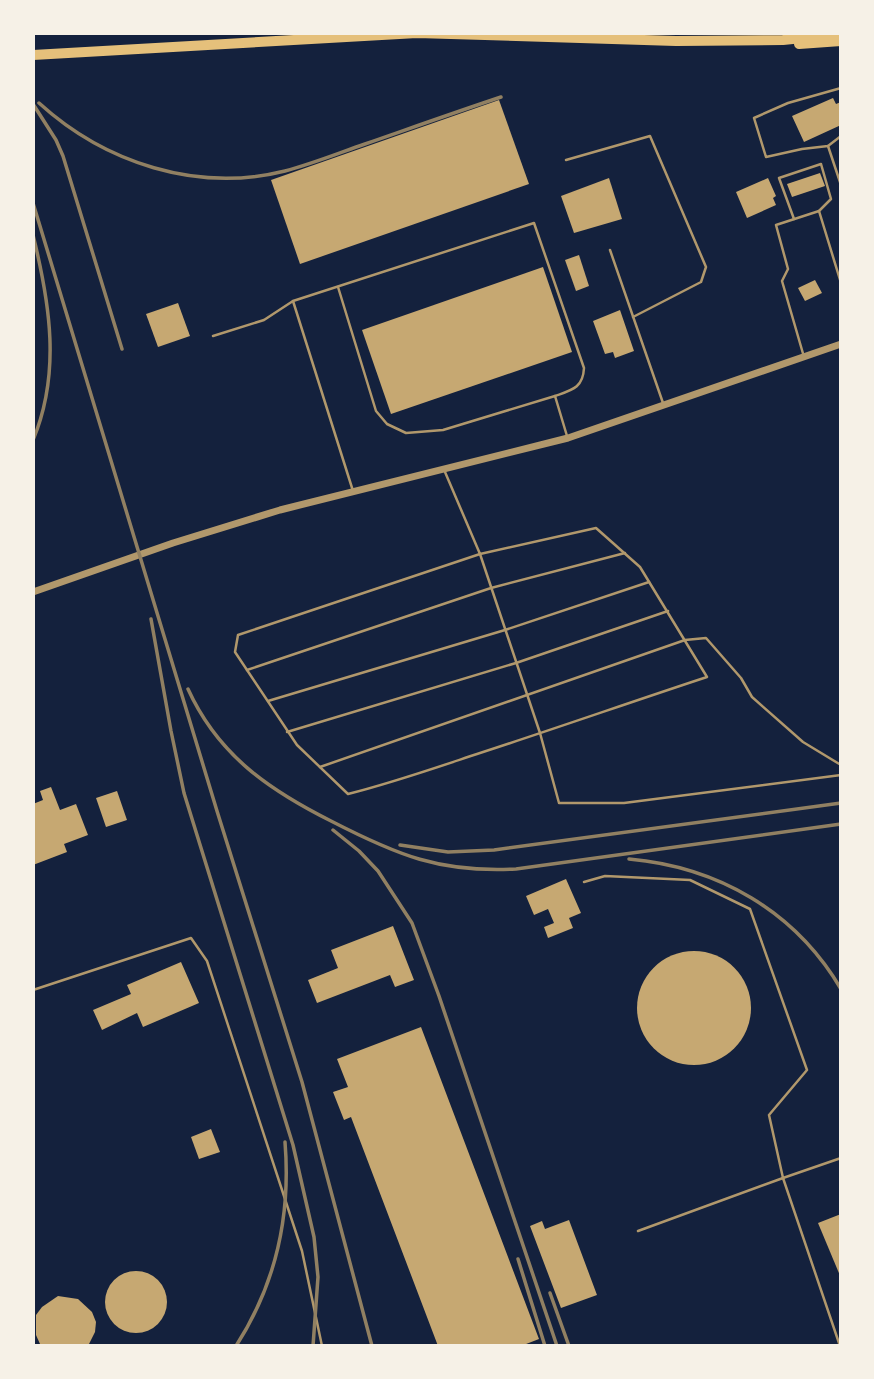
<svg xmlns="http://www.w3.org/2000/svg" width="874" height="1379" font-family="Roboto,sans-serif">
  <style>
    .building { fill: #c6a872 }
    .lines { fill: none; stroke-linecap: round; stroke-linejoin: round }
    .service { stroke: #b1986c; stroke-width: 2.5 }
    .tertiary { stroke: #b1986c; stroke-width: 7 }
    .motorway { stroke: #e5c07b; stroke-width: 10 }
    .rail { stroke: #918062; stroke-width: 3.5 }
  </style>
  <rect width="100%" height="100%" fill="#14213d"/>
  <g class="building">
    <polygon points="833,98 836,104 841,102 841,125 804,142 792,116"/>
    <polygon points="499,100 529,184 300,264 271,180"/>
    <polygon points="820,173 825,186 792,197 787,184"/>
    <polygon points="609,178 622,219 574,233 561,196"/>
    <polygon points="768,178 776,196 773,198 776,205 747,218 736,192"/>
    <polygon points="579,255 589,286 576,291 565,260"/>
    <polygon points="543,267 572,352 391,414 362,330"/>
    <polygon points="815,280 822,293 805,301 798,288"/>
    <polygon points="178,303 190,336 158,347 146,314"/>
    <polygon points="620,310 634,351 615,358 613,352 605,354 593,321"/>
    <polygon points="51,787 60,810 76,804 88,835 64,844 67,852 33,865 33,804 43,800 40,791"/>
    <polygon points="117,791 127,820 106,827 96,798"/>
    <polygon points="566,879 581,913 569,918 573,928 548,938 544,927 554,923 548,909 534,915 526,896"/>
    <polygon points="393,926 414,980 395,987 390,975 317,1003 308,980 338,968 331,950"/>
    <circle cx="694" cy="1008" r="57"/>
    <polygon points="181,962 199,1003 143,1027 137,1013 102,1030 93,1010 131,994 127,985"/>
    <polygon points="421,1027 539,1339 521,1346 438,1346 351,1117 344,1120 333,1092 348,1087 337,1059"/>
    <polygon points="211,1129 220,1152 199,1159 191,1137"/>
    <polygon points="841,1214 841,1278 818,1223"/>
    <polygon points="569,1220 597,1295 561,1308 530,1226 542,1221 545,1229"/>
    <circle cx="136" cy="1302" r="31"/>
    <polygon points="58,1296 78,1299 92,1312 96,1322 95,1332 88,1346 42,1346 40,1344 36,1335 36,1315 42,1307"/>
  </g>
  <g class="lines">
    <g class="service">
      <polyline points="841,88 788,103 754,118 766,157 802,149 828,146 841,136"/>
      <polyline points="828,146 841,185"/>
      <polyline points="566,160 650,136 706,267 701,282 633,317"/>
      <polyline points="794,219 779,178 821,164 831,199 819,211"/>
      <polyline points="610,250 663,403"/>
      <polyline points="338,287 376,411 387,424 406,433 443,430 555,396 567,436"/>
      <polyline points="213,336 264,320 293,301"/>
      <polyline points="804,357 782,281 788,269 776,225 819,211 841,283"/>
      <path d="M445,472L480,554L596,528L640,567L707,677C631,702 554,729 477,754C435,768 392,783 348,794L297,745L235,652L238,635L480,554L540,733L559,803H624L841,775"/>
      <path d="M353,491L293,301L534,223L584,368C583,388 572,390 555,396"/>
      <polyline points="247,670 491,588 625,553"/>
      <polyline points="268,701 505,630 649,582"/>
      <polyline points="287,732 516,663 668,611"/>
      <polyline points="320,767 685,640 706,638 741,678 752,697 803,742 841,765"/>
      <polyline points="584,882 605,876 690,880 750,909 807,1070 769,1115 783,1178 841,1158"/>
      <polyline points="33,990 191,938 207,961 302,1251 322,1346"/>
      <polyline points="638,1231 783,1178 840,1346"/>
    </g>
    <polyline class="tertiary" points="33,592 173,543 280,510 568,438 841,344"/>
    <g class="motorway">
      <polyline points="799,44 841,41"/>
      <polyline points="33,55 417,33 676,41 783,40 841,34"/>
    </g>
    <g class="rail">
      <path d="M39,103C105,163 197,193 285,171C312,164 339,153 365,144C411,128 456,112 501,97"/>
      <polyline points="33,104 56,140 63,156 122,349"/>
      <polyline points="33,203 217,811 302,1082 372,1346"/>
      <path d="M33,235C50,304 61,373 33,440"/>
      <polyline points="151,619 171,731 184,793 293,1145 314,1237 318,1277 313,1346"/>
      <path d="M188,689C218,755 269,790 331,821C397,855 440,873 516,869L841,824"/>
      <polyline points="333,830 359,851 378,871 412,923 439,996 557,1346"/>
      <polyline points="400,845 448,852 494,850 841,803"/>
      <path d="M629,859C718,867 795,911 841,989"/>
      <polyline points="518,1259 545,1346"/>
      <polyline points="550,1293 569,1346"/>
      <path d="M236,1346C276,1284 291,1216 285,1142"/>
    </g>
  </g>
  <rect width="874" height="1379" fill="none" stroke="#f6f1e7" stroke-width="70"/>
</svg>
